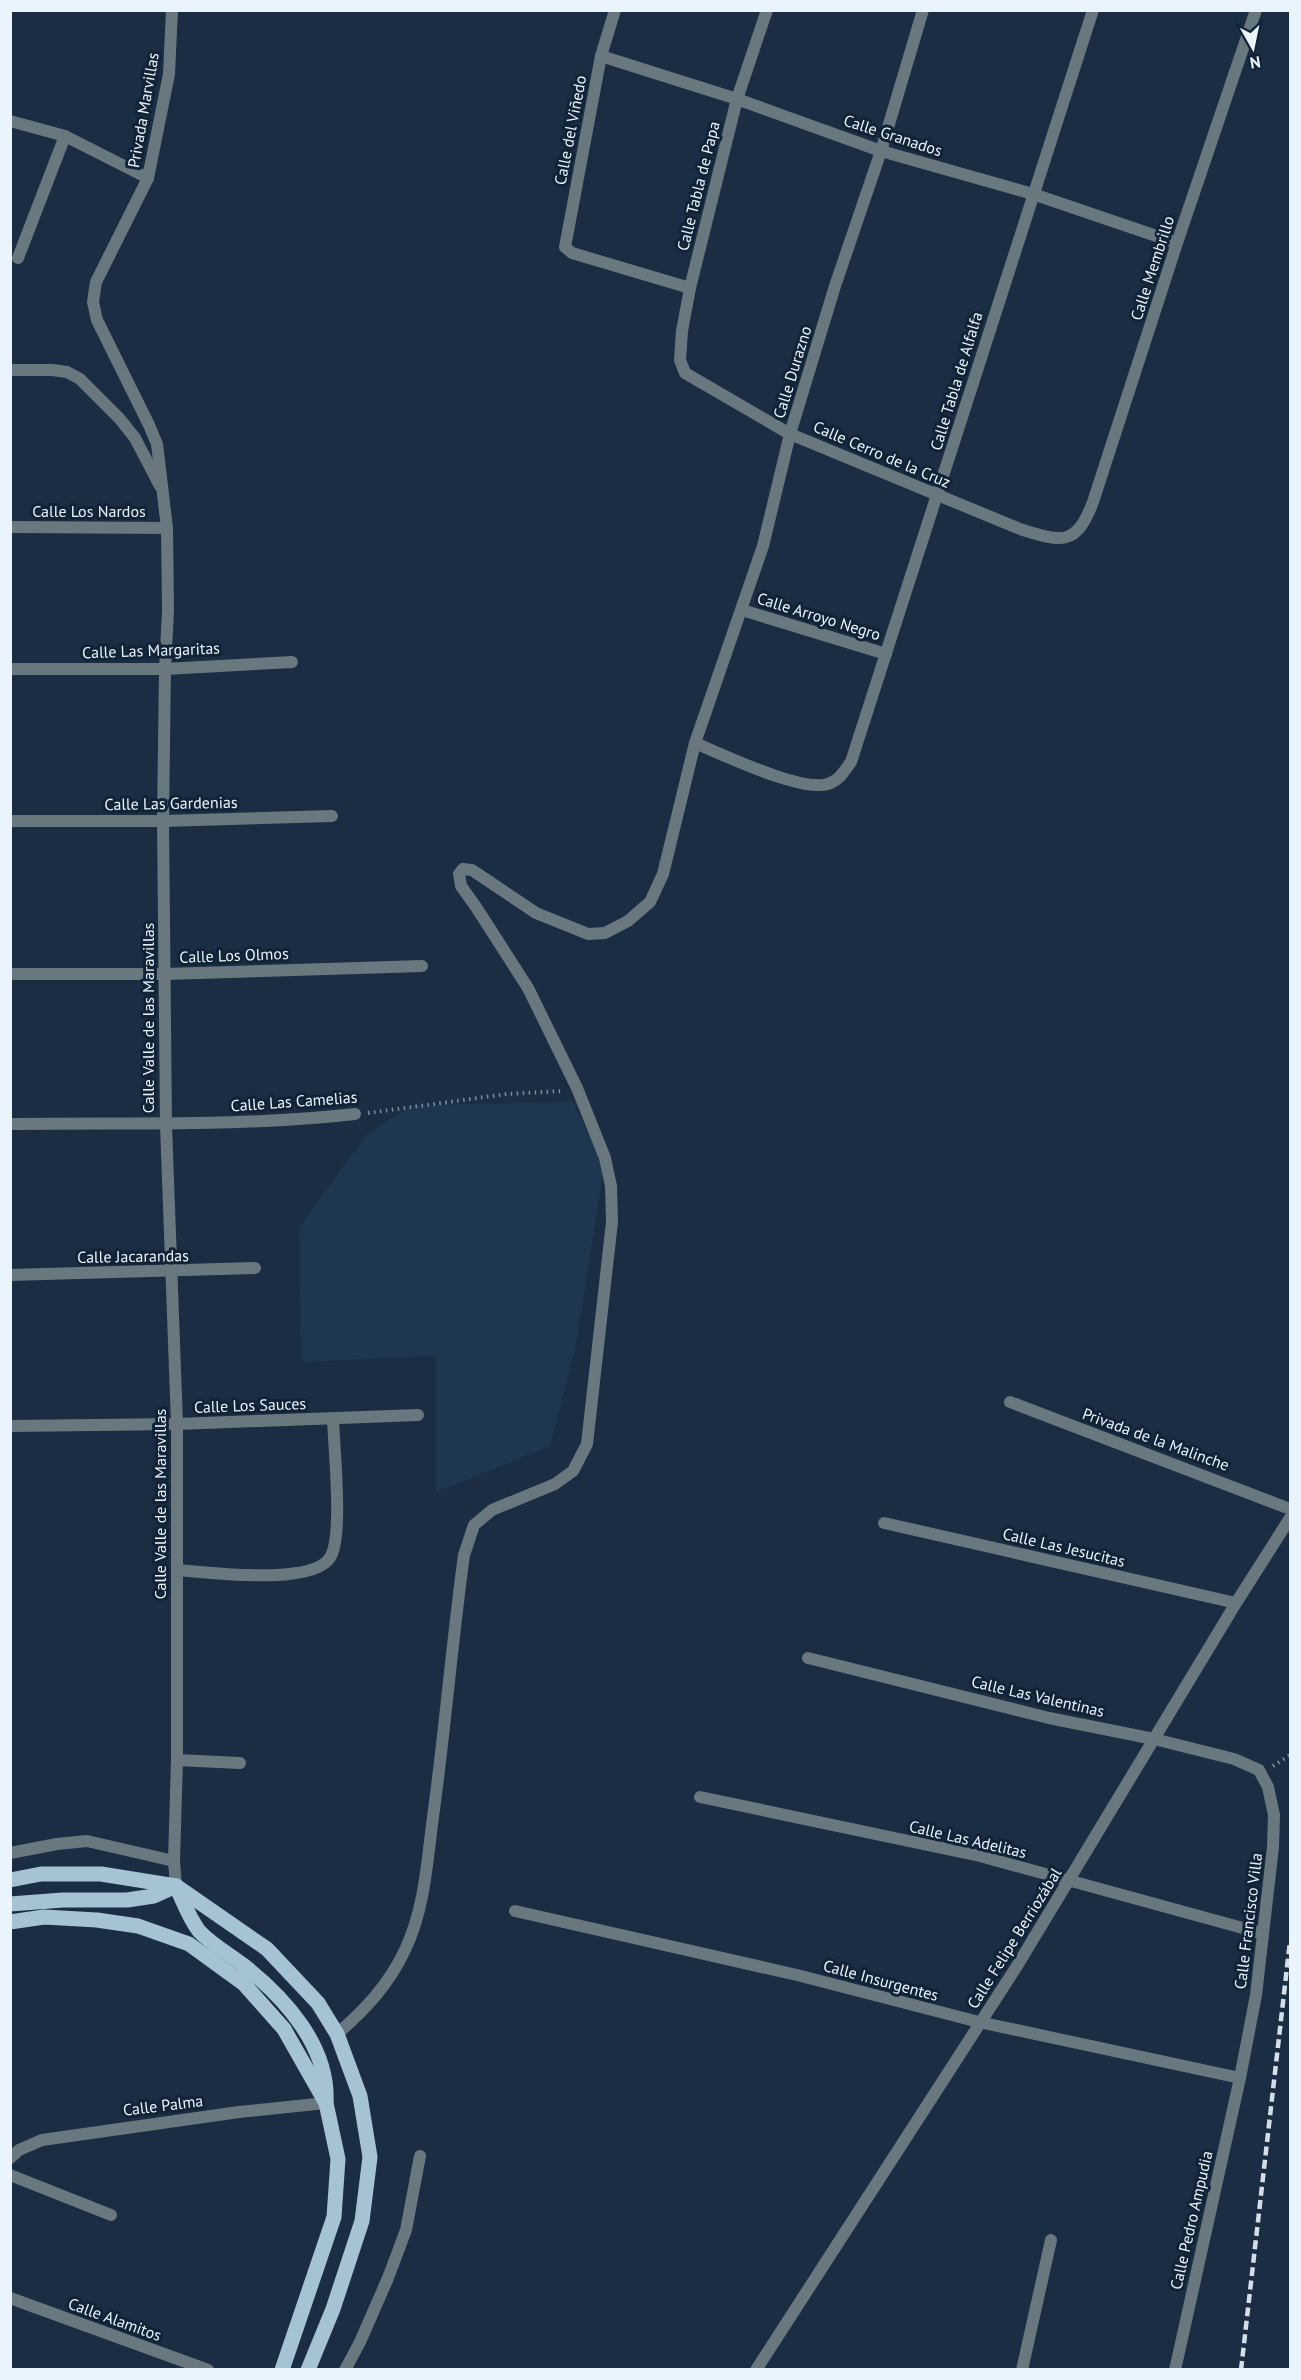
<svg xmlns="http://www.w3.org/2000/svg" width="1301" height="2380" font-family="'PT Sans',sans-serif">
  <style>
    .built { fill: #1f3650 }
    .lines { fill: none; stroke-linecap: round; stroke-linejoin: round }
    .path { stroke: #7e8d9d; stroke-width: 4; stroke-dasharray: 1.5 4.5; stroke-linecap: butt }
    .minor { stroke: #69777f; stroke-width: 12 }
    .tertiary { stroke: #69777f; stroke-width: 12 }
    .primary { stroke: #a5c3d2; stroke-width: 15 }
    .rail { stroke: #d3deea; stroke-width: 4.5; stroke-dasharray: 9 4.5; stroke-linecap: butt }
    .labels { text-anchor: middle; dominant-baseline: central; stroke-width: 6; stroke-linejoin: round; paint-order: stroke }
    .street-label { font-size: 16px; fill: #eaf4ff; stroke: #112337 }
  </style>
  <rect width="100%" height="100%" fill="#1a2d42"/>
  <polygon class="built" points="573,1102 604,1167 576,1345 550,1446 436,1492 436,1356 301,1362 299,1227 367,1134 413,1105"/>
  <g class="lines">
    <g class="path">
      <polyline points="368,1113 507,1094 563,1091"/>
      <polyline points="1273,1766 1290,1755"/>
    </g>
    <g class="minor">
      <polyline points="172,10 169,74 148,178 96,282 93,302 97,320 149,425 157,444 167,528 168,611 165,669 292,662"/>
      <polyline points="615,10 601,56 565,247 572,253 690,288"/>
      <path d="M767,10L737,99L690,288L682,331L680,360L685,373L790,434L1020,529C1061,542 1076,547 1093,502L1177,243L1256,10"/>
      <polyline points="601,56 737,99 881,151 1033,194 1177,243"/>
      <polyline points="10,121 65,136 148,178"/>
      <polyline points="18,258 65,136"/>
      <polyline points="10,370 52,370 67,372 80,379 119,418 135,438 160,486"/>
      <polyline points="10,527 167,528"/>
      <polyline points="742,610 886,654"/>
      <path d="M695,743C724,755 800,792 828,784C840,780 844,771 851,762L1093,10"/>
      <polyline points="10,821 163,821 332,816"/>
      <polyline points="10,974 165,974 422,966"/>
      <path d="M10,1124C126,1122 241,1127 355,1114"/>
      <polyline points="10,1275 255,1268"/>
      <polyline points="1010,1402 1290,1509"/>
      <polyline points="10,1426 177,1424 418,1415"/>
      <polyline points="884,1523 1236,1603"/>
      <path d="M177,1570C208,1572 315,1587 331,1556C343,1533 334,1449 333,1419"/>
      <polyline points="808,1658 1049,1718 1154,1739 1234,1759 1259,1770 1268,1787 1274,1815 1273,1847 1256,1995 1240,2078 1175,2370"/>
      <polyline points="177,1760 240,1763"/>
      <polyline points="700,1797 980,1856 1261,1933"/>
      <polyline points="10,1853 57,1844 87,1841 174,1861"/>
      <polyline points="515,1911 797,1975 979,2022 1240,2078"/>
      <path d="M337,2034C366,2009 389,1984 405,1950C425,1908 427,1861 433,1817C445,1730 452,1642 464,1555L474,1525L492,1510L555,1484L573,1471L587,1444L612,1222L611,1186L605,1158L577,1088L528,988L476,907L461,886L459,874L463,869L472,870L536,913L588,934L605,933L628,921L650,902L663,874L695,743L763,546L790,434L835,286L881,151L923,10"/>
      <polyline points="10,2158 19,2150 42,2140 239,2112 326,2103"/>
      <polyline points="10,2175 111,2215"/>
      <polyline points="10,2298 208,2370"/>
      <polyline points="345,2370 360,2342 388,2278 406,2230 420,2156"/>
      <polyline points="1022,2370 1051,2240"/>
    </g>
    <g class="tertiary">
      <polyline points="10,669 165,669 163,821 166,1125 177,1424 177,1760 174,1861 176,1886"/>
      <polyline points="756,2370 1017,1966 1236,1603 1290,1518"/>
    </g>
    <g class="primary">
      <polyline points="10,1880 41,1874 101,1874 176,1886 267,1949 318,2003 337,2034 360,2096 370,2157 362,2221 333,2309 308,2370"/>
      <path d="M176,1886C183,1901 189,1918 199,1931C212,1945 229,1954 243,1965C284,1997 329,2046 326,2102"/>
      <polyline points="10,1904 63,1900 127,1900 154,1896 176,1886"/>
      <polyline points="10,1922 44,1917 97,1920 138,1926 189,1944 244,1984 284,2029 326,2103 338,2159 334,2217 282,2370"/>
    </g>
    <polyline class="rail" points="1241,2370 1290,1941"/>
  </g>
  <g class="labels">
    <g class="street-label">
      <text transform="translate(143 110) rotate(-80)">Privada Marvillas</text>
      <text transform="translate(570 130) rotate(-79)">Calle del Viñedo</text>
      <text transform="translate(893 135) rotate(18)">Calle Granados</text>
      <text transform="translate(698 186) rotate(-76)">Calle Tabla de Papa</text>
      <text transform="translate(1152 268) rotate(-72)">Calle Membrillo</text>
      <text transform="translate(792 372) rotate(-73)">Calle Durazno</text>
      <text transform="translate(956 381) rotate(-73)">Calle Tabla de Alfalfa</text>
      <text transform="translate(882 454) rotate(23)">Calle Cerro de la Cruz</text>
      <text x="89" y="511">Calle Los Nardos</text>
      <text transform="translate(819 616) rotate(17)">Calle Arroyo Negro</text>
      <text transform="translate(151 650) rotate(-2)">Calle Las Margaritas</text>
      <text transform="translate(171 803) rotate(-1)">Calle Las Gardenias</text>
      <text transform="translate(234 955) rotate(-2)">Calle Los Olmos</text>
      <text transform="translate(148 1018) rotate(-90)">Calle Valle de las Maravillas</text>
      <text transform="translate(294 1101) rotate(-4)">Calle Las Camelias</text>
      <text transform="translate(133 1256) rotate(-1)">Calle Jacarandas</text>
      <text transform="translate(250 1405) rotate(-2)">Calle Los Sauces</text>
      <text transform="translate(1156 1439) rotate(20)">Privada de la Malinche</text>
      <text transform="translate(160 1504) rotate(-90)">Calle Valle de las Maravillas</text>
      <text transform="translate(1064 1547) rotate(13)">Calle Las Jesucitas</text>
      <text transform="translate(1038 1696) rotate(13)">Calle Las Valentinas</text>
      <text transform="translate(968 1839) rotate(13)">Calle Las Adelitas</text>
      <text transform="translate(1248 1921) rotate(-83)">Calle Francisco Villa</text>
      <text transform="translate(1014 1938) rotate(-58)">Calle Felipe Berriozábal</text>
      <text transform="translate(881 1980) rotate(15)">Calle Insurgentes</text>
      <text transform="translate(163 2105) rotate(-7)">Calle Palma</text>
      <text transform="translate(1191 2220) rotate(-77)">Calle Pedro Ampudia</text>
      <text transform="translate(115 2319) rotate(20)">Calle Alamitos</text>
    </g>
  </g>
  <rect width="1301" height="2380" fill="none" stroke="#eaf4ff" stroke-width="24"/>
  <g transform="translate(1253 48) rotate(171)" stroke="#112337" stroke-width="4.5" paint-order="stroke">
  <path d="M0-4.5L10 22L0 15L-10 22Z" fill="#eaf4ff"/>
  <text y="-9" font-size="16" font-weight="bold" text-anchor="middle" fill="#eaf4ff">N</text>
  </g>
</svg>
